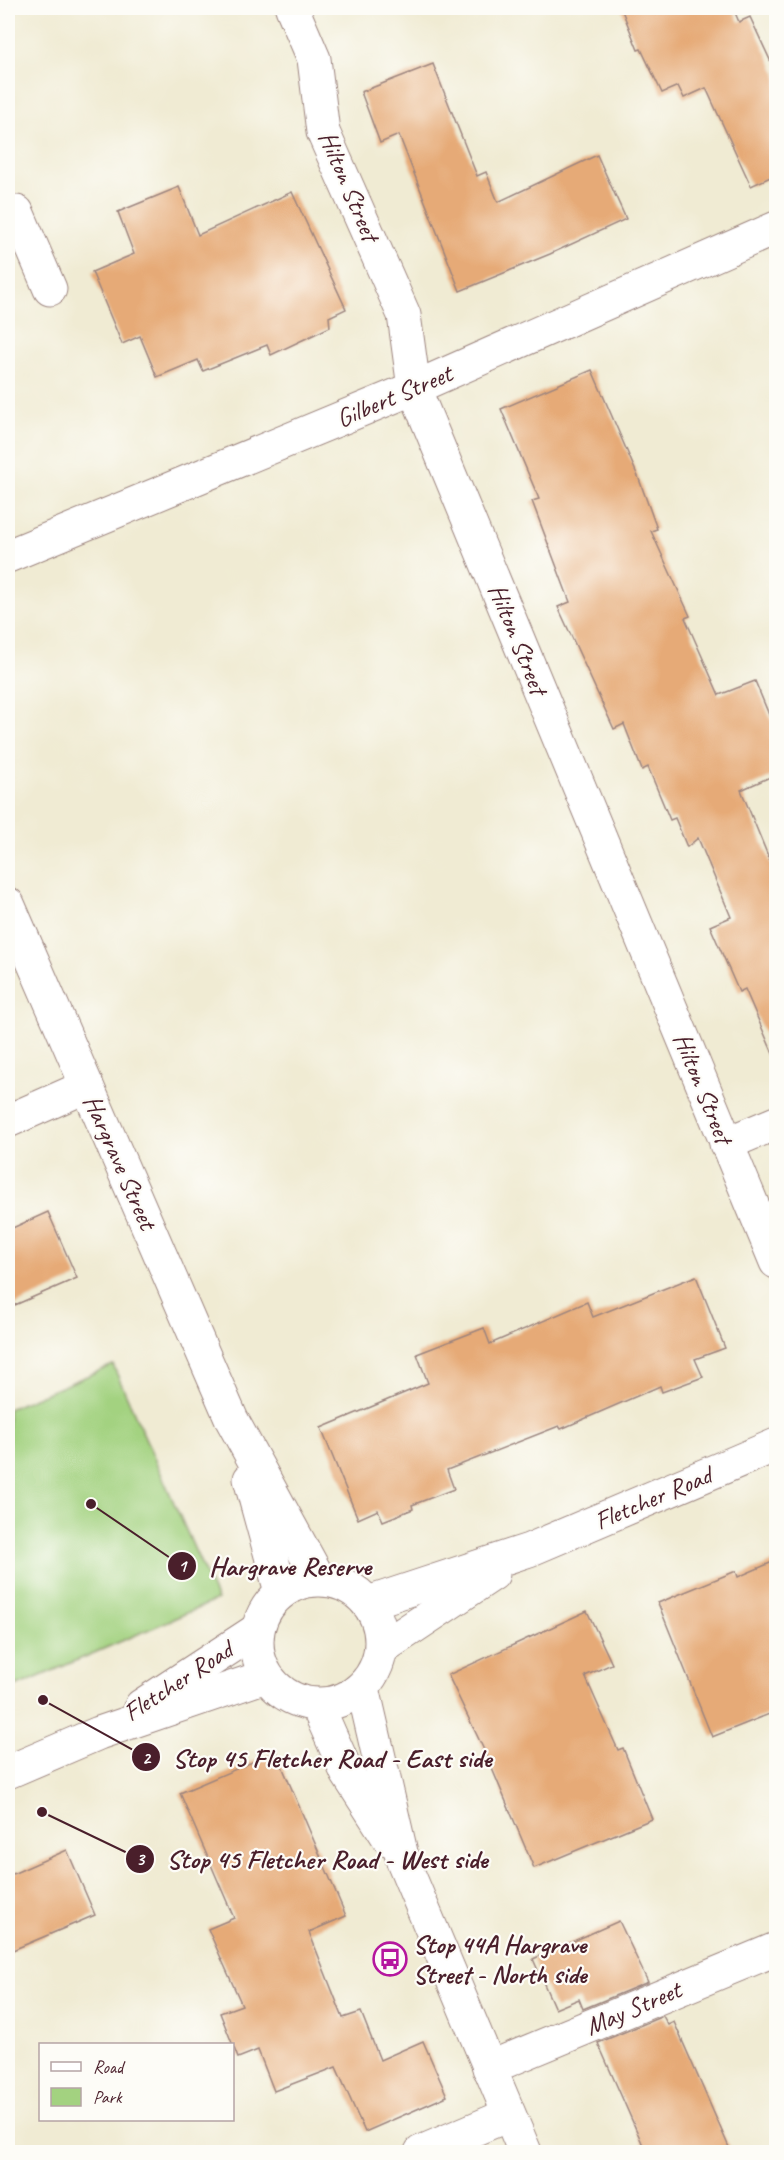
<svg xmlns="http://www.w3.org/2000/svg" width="784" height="2160" font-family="Caveat,sans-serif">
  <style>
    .green { fill: #a3d280; stroke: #767856; stroke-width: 1.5 }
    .building { fill: #e6aa77 }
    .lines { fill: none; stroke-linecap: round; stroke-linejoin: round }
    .minor-casing { stroke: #9d857f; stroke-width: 35 }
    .minor { stroke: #fff; stroke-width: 33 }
    .labels { text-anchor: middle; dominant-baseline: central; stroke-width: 4.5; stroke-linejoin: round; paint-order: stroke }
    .street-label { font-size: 26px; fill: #4a1f2b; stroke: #fdfcf7 }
    .poi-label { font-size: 26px; font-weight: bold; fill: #4a1f2b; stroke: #fdfcf7; text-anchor: start }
    .leader { fill: none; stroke: #4a1f2b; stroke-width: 2 }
    .callout-dot { fill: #4a1f2b; stroke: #fdfcf7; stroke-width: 2 }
    .mark-label { font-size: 18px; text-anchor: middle; font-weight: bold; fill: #fff }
    .callout-label { font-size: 27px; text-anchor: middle; font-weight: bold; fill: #4a1f2b; stroke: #fdfcf7; stroke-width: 4.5; stroke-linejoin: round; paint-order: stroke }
  </style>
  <rect width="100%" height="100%" fill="#fdfcf7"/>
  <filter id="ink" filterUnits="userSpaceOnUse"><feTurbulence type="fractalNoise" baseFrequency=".0167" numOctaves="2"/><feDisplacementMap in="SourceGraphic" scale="12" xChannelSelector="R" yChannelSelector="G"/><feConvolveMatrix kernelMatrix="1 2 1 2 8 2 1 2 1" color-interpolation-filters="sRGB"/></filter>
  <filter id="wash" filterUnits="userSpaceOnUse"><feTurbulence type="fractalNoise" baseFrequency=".008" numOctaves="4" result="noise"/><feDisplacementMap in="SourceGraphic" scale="24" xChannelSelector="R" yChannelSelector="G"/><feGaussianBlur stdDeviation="1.35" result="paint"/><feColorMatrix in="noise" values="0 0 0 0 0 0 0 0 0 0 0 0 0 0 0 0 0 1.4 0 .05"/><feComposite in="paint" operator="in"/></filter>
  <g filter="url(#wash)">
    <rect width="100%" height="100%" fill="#f0ebd3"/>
    <polygon class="green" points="113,1365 217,1600 8,1690 8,1409"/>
    <g id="blocks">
      <g class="building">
        <polygon points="621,8 733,8 739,22 750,17 777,75 777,174 751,186 706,88 684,98 678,86 662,93 641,49 638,50"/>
        <polygon points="433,64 477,176 486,172 498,202 597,155 626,219 550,254 460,291 399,135 380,143 361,92"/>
        <polygon points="179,187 198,235 292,192 346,309 329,317 330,327 271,355 267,345 203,371 198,360 157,377 140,336 122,344 92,272 134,254 118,212"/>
        <polygon points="592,370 639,479 657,529 651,531 690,616 685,618 719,695 755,681 777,734 777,774 741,790 777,878 777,1063 745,989 739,992 710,926 731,917 698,838 687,847 675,818 670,820 648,767 642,770 624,724 614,729 558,607 570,602 532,501 539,499 501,409"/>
        <polygon points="48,1212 77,1278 8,1308 8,1230"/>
        <polygon points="696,1276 725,1348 695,1359 703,1377 662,1392 660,1386 561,1429 559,1426 447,1470 454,1489 412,1505 413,1509 383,1521 378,1510 358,1519 321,1428 428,1383 417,1354 484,1328 490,1344 587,1302 593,1317"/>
        <polygon points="777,1560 777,1711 712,1737 658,1603 736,1571 738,1577"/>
        <polygon points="587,1611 612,1664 585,1676 618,1750 623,1748 652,1819 534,1868 485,1752 448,1675"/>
        <polygon points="276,1752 346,1916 309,1932 343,2018 361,2012 380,2060 423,2041 447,2096 365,2132 336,2067 274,2091 258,2050 238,2058 220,2013 242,2005 208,1929 234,1918 180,1793"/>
        <polygon points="67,1850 95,1915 8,1952 8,1876"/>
        <polygon points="619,1921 648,1982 583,2009 579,1999 555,2009 533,1959"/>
        <polygon points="663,2016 668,2025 674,2022 731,2152 646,2152 598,2043"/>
      </g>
    </g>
  </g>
  <g filter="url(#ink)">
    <use href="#blocks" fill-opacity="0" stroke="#9d857f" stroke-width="1.5"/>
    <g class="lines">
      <defs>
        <g id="minor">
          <polyline points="292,8 314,59 323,132 404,315 414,388 776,1262"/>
          <polyline points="8,217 17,212 50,289"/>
          <polyline points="8,556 414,388 776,228"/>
          <polyline points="8,904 232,1420 319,1579"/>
          <polyline points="8,1121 87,1086"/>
          <polyline points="726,1144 776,1123"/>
          <polyline points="250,1479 281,1592"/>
          <circle cx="319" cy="1642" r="62"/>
          <polyline points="368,1603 529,1550 776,1445"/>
          <polyline points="382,1648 493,1574"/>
          <polyline points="363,1688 403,1861 525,2152"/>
          <polyline points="317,1705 347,1773 390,1840"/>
          <polyline points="141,1706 257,1630"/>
          <polyline points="8,1772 99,1733 266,1676"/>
          <polyline points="489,2068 776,1949"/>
          <polyline points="421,2152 508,2115"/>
        </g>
      </defs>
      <use href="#minor" class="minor-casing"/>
      <use href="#minor" class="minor"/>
    </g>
  </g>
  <defs>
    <symbol id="bus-ring" viewBox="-11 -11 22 22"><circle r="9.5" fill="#fdfcf7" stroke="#b5179e" stroke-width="1.5"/><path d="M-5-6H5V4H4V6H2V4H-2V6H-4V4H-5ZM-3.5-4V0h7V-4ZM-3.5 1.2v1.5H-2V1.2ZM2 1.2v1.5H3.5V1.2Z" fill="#b5179e"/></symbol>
  </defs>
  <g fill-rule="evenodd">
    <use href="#bus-ring" x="371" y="1940" width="38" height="38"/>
  </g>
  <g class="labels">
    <g class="street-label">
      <text transform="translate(349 186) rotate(67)">Hilton Street</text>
      <text transform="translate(394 396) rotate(-23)">Gilbert Street</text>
      <text transform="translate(518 639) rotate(68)">Hilton Street</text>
      <text transform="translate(703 1088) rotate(68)">Hilton Street</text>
      <text transform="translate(120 1162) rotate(66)">Hargrave Street</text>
      <text transform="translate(653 1498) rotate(-23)">Fletcher Road</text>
      <text transform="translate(178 1681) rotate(-33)">Fletcher Road</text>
      <text transform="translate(633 2008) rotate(-23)">May Street</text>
    </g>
    <g class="poi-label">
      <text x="413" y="1944">Stop 44A Hargrave<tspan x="413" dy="30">Street - North side</tspan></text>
    </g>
  </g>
  <path class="leader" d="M91 1504L182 1566M43 1700L146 1757M42 1812L140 1859"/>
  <g class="callout-dot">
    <circle cx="91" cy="1504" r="6"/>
    <circle cx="43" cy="1700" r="6"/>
    <circle cx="42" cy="1812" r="6"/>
    <circle cx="182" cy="1566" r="15"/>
    <circle cx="146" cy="1757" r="15"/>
    <circle cx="140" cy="1859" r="15"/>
  </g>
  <g class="mark-label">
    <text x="182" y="1572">1</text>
    <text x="146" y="1764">2</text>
    <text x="140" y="1865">3</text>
  </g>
  <g class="callout-label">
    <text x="290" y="1575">Hargrave Reserve</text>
    <text x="332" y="1767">Stop 45 Fletcher Road - East side</text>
    <text x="327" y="1868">Stop 45 Fletcher Road - West side</text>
  </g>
  <rect width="784" height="2160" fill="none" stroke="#fdfcf7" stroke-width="30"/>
  <rect x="39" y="2043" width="195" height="78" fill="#fdfcf7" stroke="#b5a4a5" stroke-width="1.5"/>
  <rect x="51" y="2062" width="30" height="9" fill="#ffffff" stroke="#b5a4a5" stroke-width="1.5"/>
  <text x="93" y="2073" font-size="18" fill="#4a1f2b">Road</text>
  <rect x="51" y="2088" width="30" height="18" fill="#a3d280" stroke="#b5a4a5" stroke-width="1.5"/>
  <text x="93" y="2103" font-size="18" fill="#4a1f2b">Park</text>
</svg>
